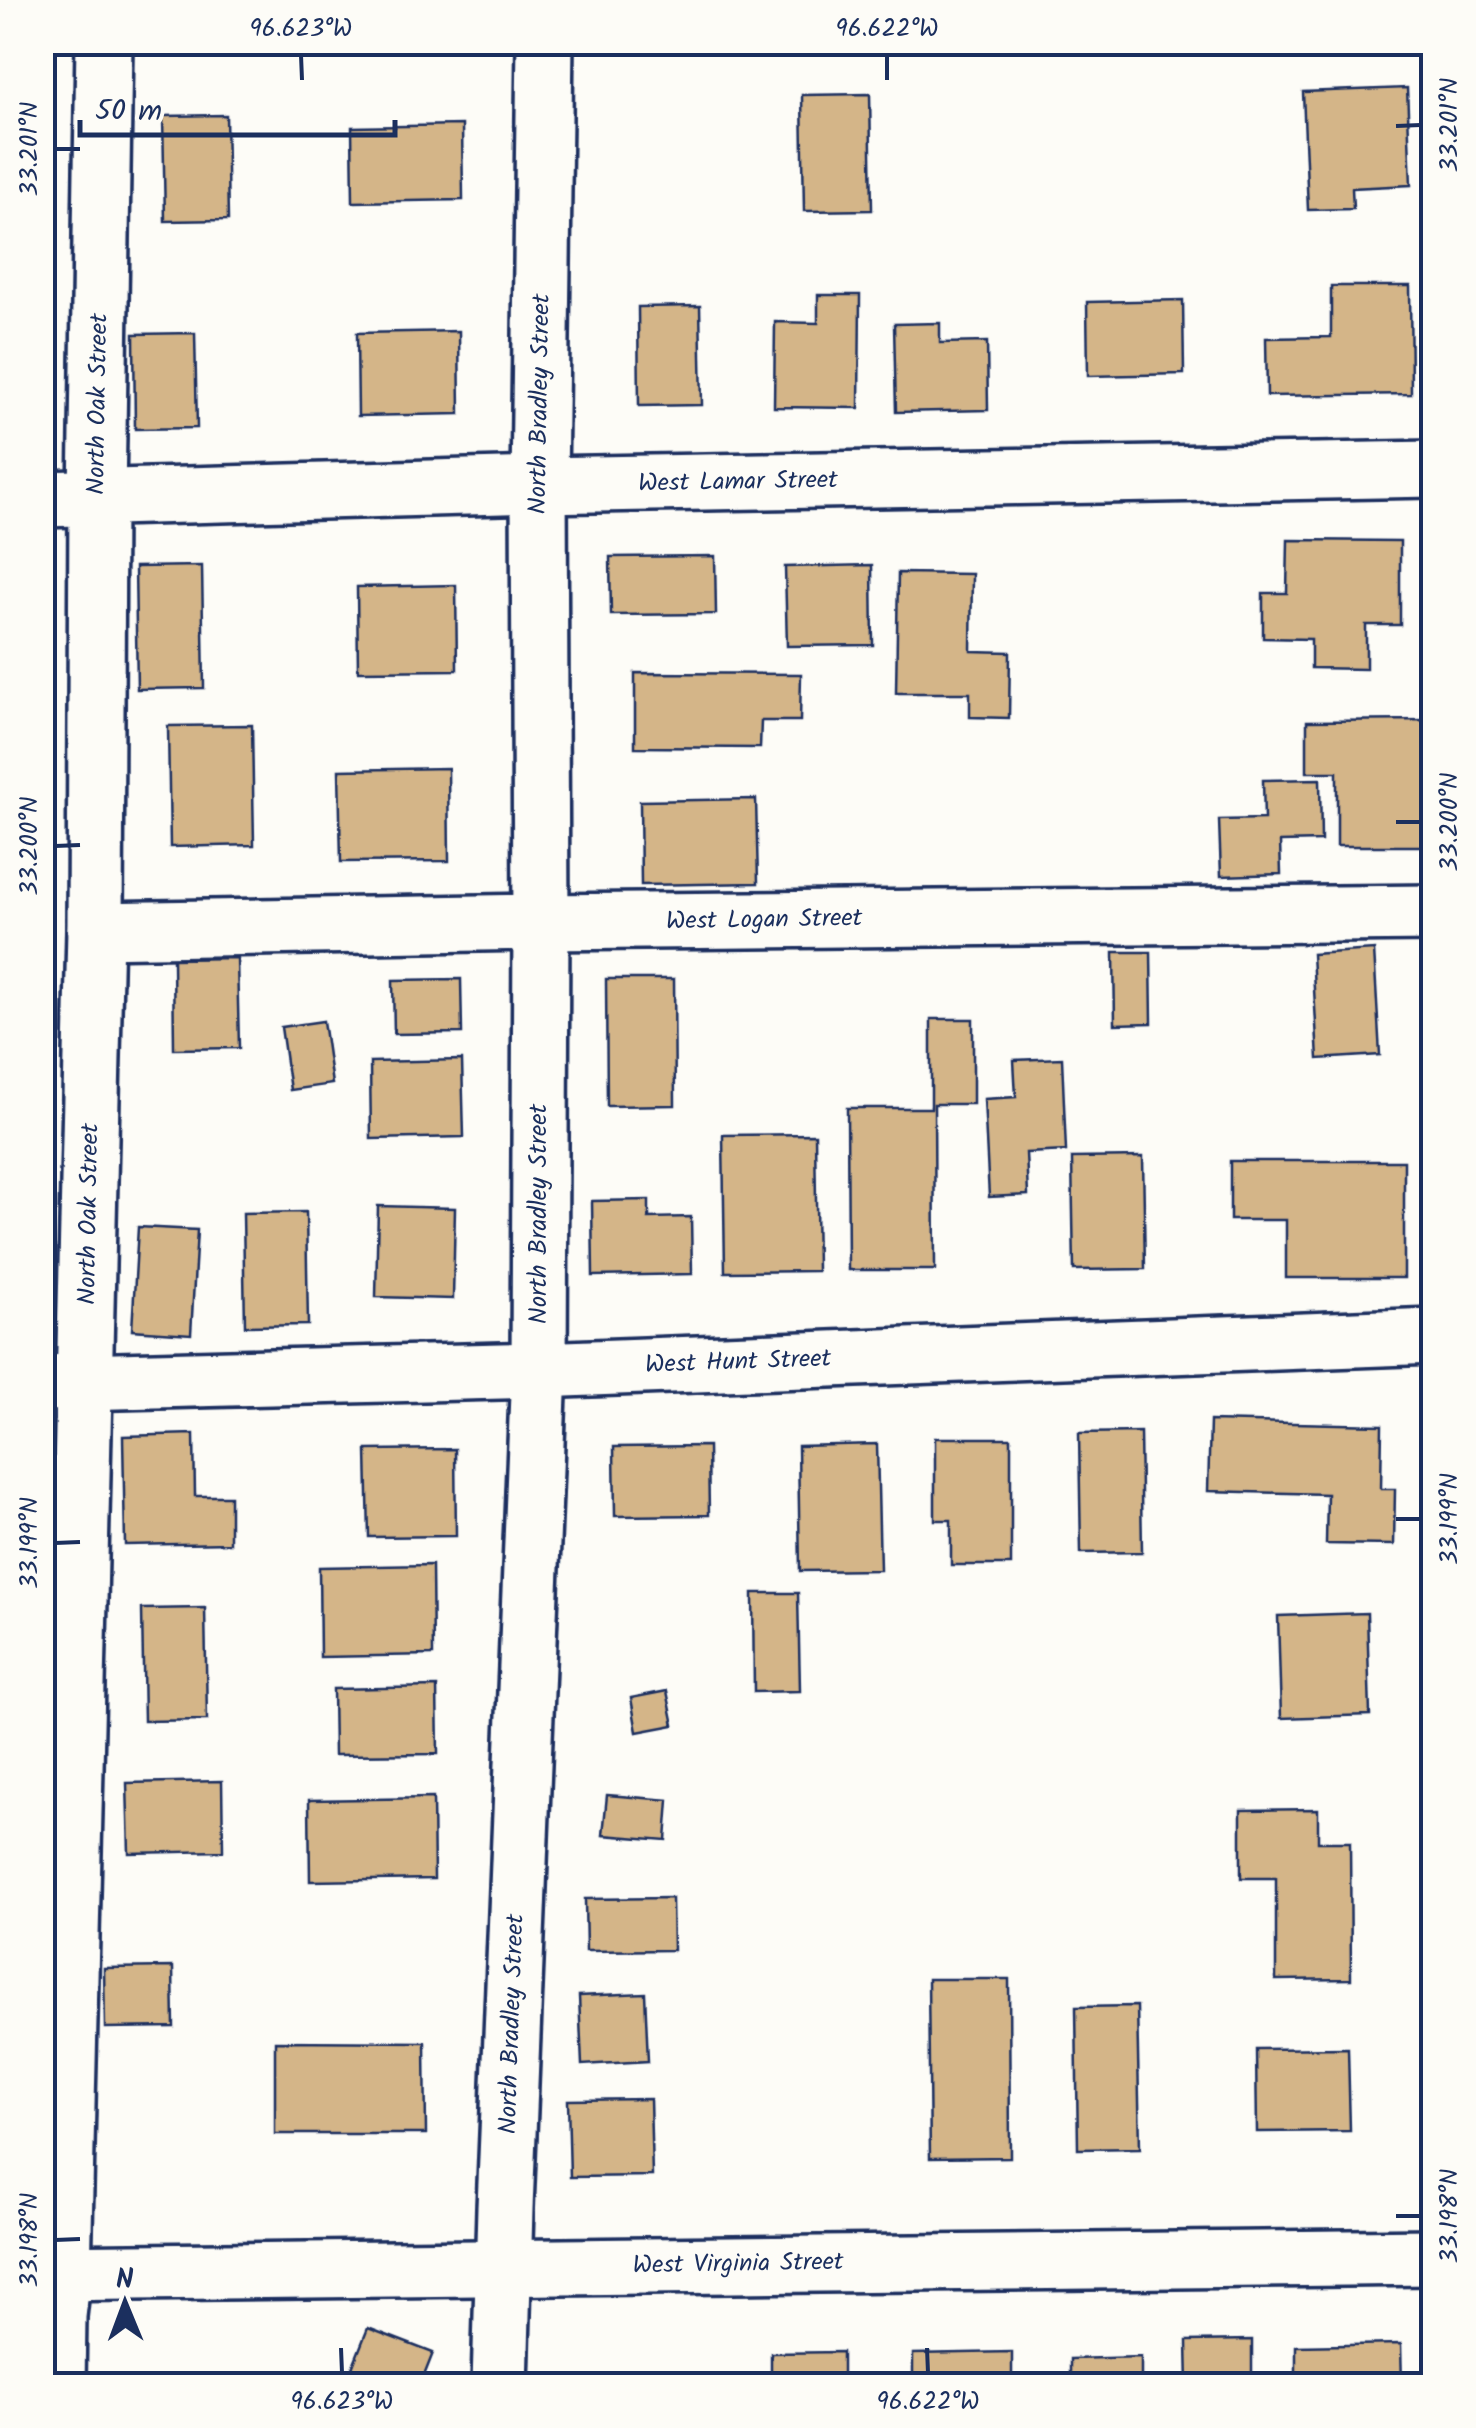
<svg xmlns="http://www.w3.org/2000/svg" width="1476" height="2428" font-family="Kalam,sans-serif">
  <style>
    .building { fill: #d4b588; stroke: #1b2f5e; stroke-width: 2.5 }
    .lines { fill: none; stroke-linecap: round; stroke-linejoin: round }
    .minor-casing { stroke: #1b2f5e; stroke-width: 62 }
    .major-casing { stroke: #1b2f5e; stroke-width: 62 }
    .minor { stroke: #fdfcf7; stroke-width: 55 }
    .major { stroke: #fdfcf7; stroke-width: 55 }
    .ticks { fill: none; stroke: #1b2f5e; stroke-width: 4 }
    .labels { text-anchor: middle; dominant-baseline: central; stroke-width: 10; stroke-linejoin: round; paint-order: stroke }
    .street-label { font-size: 25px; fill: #1b2f5e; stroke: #fdfcf7 }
    .neatline { fill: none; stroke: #1b2f5e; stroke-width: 4 }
    .ticks-label { font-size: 25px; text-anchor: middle; fill: #1b2f5e }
  </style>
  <rect width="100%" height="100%" fill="#fdfcf7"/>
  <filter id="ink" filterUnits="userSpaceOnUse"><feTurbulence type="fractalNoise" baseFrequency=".01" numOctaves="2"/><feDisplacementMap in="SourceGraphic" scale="20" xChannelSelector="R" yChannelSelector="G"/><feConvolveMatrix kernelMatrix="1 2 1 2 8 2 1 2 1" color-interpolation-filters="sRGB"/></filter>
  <g filter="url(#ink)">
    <g class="building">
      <polygon points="1407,88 1411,185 1352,188 1353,209 1308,210 1303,92"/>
      <polygon points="870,94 872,210 804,211 802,95"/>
      <polygon points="226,115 228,220 165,221 163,116"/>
      <polygon points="462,125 463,200 353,202 352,127"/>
      <polygon points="1331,286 1410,286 1411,394 1267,396 1266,338 1331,337"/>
      <polygon points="818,295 860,295 859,408 774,407 775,322 818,323"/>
      <polygon points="1183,300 1184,374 1088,376 1087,302"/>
      <polygon points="700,306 702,405 639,406 638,307"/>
      <polygon points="940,323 940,343 987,342 988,410 896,412 894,324"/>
      <polygon points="42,325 46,325 47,426 42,427"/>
      <polygon points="459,331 460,414 358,416 357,333"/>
      <polygon points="195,333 197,428 135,429 134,334"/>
      <polygon points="1288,540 1400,541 1400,625 1366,625 1366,669 1311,668 1311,639 1263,638 1263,593 1287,593"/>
      <polygon points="715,556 716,614 611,615 610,557"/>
      <polygon points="872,565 873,645 787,646 785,567"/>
      <polygon points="202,566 204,688 137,689 135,567"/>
      <polygon points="898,573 972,574 971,651 1010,652 1009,718 970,717 970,693 896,693"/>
      <polygon points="456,585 457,670 358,671 357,587"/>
      <polygon points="635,673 801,674 800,721 761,721 760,748 635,747"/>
      <polygon points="1430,720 1431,846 1337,846 1337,772 1307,772 1307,721"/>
      <polygon points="252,725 254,845 170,847 168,726"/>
      <polygon points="448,768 449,861 341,862 339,770"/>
      <polygon points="1320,779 1321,841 1280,842 1281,874 1221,876 1219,820 1264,819 1263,780"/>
      <polygon points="756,799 758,883 641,885 640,801"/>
      <polygon points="1374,950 1380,1055 1318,1059 1312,954"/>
      <polygon points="1114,952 1151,952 1152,1023 1115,1024"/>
      <polygon points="237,958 239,1048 174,1049 173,959"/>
      <polygon points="461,979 462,1033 394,1034 393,980"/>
      <polygon points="606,979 674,979 675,1105 607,1106"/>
      <polygon points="931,1019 973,1019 973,1104 934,1104 935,1270 848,1270 847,1108 931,1108"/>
      <polygon points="323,1021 332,1084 290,1090 281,1027"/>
      <polygon points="1062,1058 1066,1151 1026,1153 1028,1195 989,1197 984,1099 1016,1097 1014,1060"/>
      <polygon points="462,1060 464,1137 371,1139 370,1062"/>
      <polygon points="815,1134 817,1271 725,1272 723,1135"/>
      <polygon points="1143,1157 1145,1269 1074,1270 1072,1158"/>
      <polygon points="1230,1161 1404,1161 1404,1278 1286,1278 1286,1220 1230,1220"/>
      <polygon points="649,1200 649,1218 691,1217 692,1274 593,1276 592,1201"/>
      <polygon points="378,1206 455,1208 453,1299 376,1297"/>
      <polygon points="306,1212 308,1325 245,1326 243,1213"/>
      <polygon points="138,1227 197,1230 191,1334 132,1330"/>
      <polygon points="1210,1421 1382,1425 1381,1489 1395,1489 1394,1545 1326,1544 1327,1494 1208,1491"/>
      <polygon points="1140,1432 1142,1552 1081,1553 1079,1433"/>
      <polygon points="194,1434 195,1496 230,1496 230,1543 125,1545 123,1436"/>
      <polygon points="935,1438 1011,1438 1011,1565 951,1565 951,1520 935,1520"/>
      <polygon points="877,1444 880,1570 800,1571 798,1446"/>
      <polygon points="708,1446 709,1515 615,1516 614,1447"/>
      <polygon points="455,1449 456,1536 369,1537 367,1450"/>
      <polygon points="432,1565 433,1655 320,1657 319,1567"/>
      <polygon points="753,1593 798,1593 800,1691 754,1692"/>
      <polygon points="205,1608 207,1720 144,1721 142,1609"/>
      <polygon points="1367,1613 1370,1715 1281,1718 1278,1616"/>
      <polygon points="437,1687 438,1754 334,1755 333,1689"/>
      <polygon points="667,1691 674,1725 637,1732 631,1698"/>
      <polygon points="222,1781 223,1851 129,1853 127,1783"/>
      <polygon points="607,1795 669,1800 666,1840 603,1835"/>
      <polygon points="433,1798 434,1879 310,1881 309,1800"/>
      <polygon points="1318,1809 1318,1842 1350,1842 1351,1979 1276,1980 1276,1878 1241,1878 1241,1810"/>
      <polygon points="672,1898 673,1950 586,1951 585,1899"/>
      <polygon points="173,1967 174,2027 105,2028 104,1968"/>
      <polygon points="928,1979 1009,1979 1010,2157 930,2158"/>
      <polygon points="645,1993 648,2061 582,2065 579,1996"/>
      <polygon points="1137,2006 1140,2148 1078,2149 1076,2007"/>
      <polygon points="275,2041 425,2042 426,2134 275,2134"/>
      <polygon points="1348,2048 1350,2131 1257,2132 1256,2049"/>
      <polygon points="650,2099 652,2176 570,2177 568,2100"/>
      <polygon points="368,2328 433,2353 420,2386 398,2386 352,2368"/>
      <polygon points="1252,2340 1252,2386 1188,2386 1187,2341"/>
      <polygon points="1401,2344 1402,2386 1296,2386 1296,2346"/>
      <polygon points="842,2352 842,2386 771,2386 771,2353"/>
      <polygon points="1012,2352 1012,2386 913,2386 913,2354"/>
      <polygon points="1141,2357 1141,2386 1070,2386 1070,2359"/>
      <polygon points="204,2377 204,2386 158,2386 158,2378"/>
    </g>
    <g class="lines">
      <defs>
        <g id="minor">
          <polyline points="42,499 539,485 1434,469"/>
          <polyline points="95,930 541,922 1434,913"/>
          <polyline points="42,1383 539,1370 1434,1336"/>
          <polyline points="57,2386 58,2316 63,2272 95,930 97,498 104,42"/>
          <polyline points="500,2386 505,2208 539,1370 541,922 539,485 545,42"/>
        </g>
        <polyline id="major" points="42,2273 1434,2257"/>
      </defs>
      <use href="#minor" class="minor-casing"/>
      <use href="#major" class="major-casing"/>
      <use href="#minor" class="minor"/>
      <use href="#major" class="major"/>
    </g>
  </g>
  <path class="ticks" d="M301,55L302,80M887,55V80M1396,126L1421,125M55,149H80M1396,822H1421M55,846L80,845M1396,1519H1421M55,1543L80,1542M1396,2216H1421M55,2240L80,2239M341,2348L342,2373M927,2348L928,2373"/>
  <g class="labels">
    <g class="street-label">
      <text transform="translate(98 404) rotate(-89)">North Oak Street</text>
      <text transform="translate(540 404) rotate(-89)">North Bradley Street</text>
      <text transform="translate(738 482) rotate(-1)">West Lamar Street</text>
      <text transform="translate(764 920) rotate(-1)">West Logan Street</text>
      <text transform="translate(89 1214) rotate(-89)">North Oak Street</text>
      <text transform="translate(539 1214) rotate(-90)">North Bradley Street</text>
      <text transform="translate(738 1362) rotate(-2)">West Hunt Street</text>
      <text transform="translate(512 2024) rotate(-88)">North Bradley Street</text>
      <text transform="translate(738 2264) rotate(-1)">West Virginia Street</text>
    </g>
  </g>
  <rect width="1476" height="2428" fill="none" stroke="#fdfcf7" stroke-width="110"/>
  <g transform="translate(125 2303) rotate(359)" stroke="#fdfcf7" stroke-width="8" paint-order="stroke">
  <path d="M0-8L18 38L0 25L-18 38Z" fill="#1b2f5e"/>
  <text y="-15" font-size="28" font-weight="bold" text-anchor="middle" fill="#1b2f5e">N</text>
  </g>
  <path d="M80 120v15h315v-15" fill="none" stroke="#1b2f5e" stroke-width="5"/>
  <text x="95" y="120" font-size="30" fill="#1b2f5e" stroke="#fdfcf7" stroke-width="8" paint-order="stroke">50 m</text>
  <rect x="55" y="55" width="1366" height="2318" class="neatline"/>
  <g class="ticks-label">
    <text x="301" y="36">96.623°W</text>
    <text x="887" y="36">96.622°W</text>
    <text transform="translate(1448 125) rotate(-90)" y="9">33.201°N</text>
    <text transform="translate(28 149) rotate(-90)" y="9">33.201°N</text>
    <text transform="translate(1448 822) rotate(-90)" y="9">33.200°N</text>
    <text transform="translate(28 846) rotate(-90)" y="9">33.200°N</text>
    <text transform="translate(1448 1519) rotate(-90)" y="9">33.199°N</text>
    <text transform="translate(28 1543) rotate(-90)" y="9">33.199°N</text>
    <text transform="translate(1448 2216) rotate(-90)" y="9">33.198°N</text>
    <text transform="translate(28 2240) rotate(-90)" y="9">33.198°N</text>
    <text x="342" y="2409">96.623°W</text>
    <text x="928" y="2409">96.622°W</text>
  </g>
</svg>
